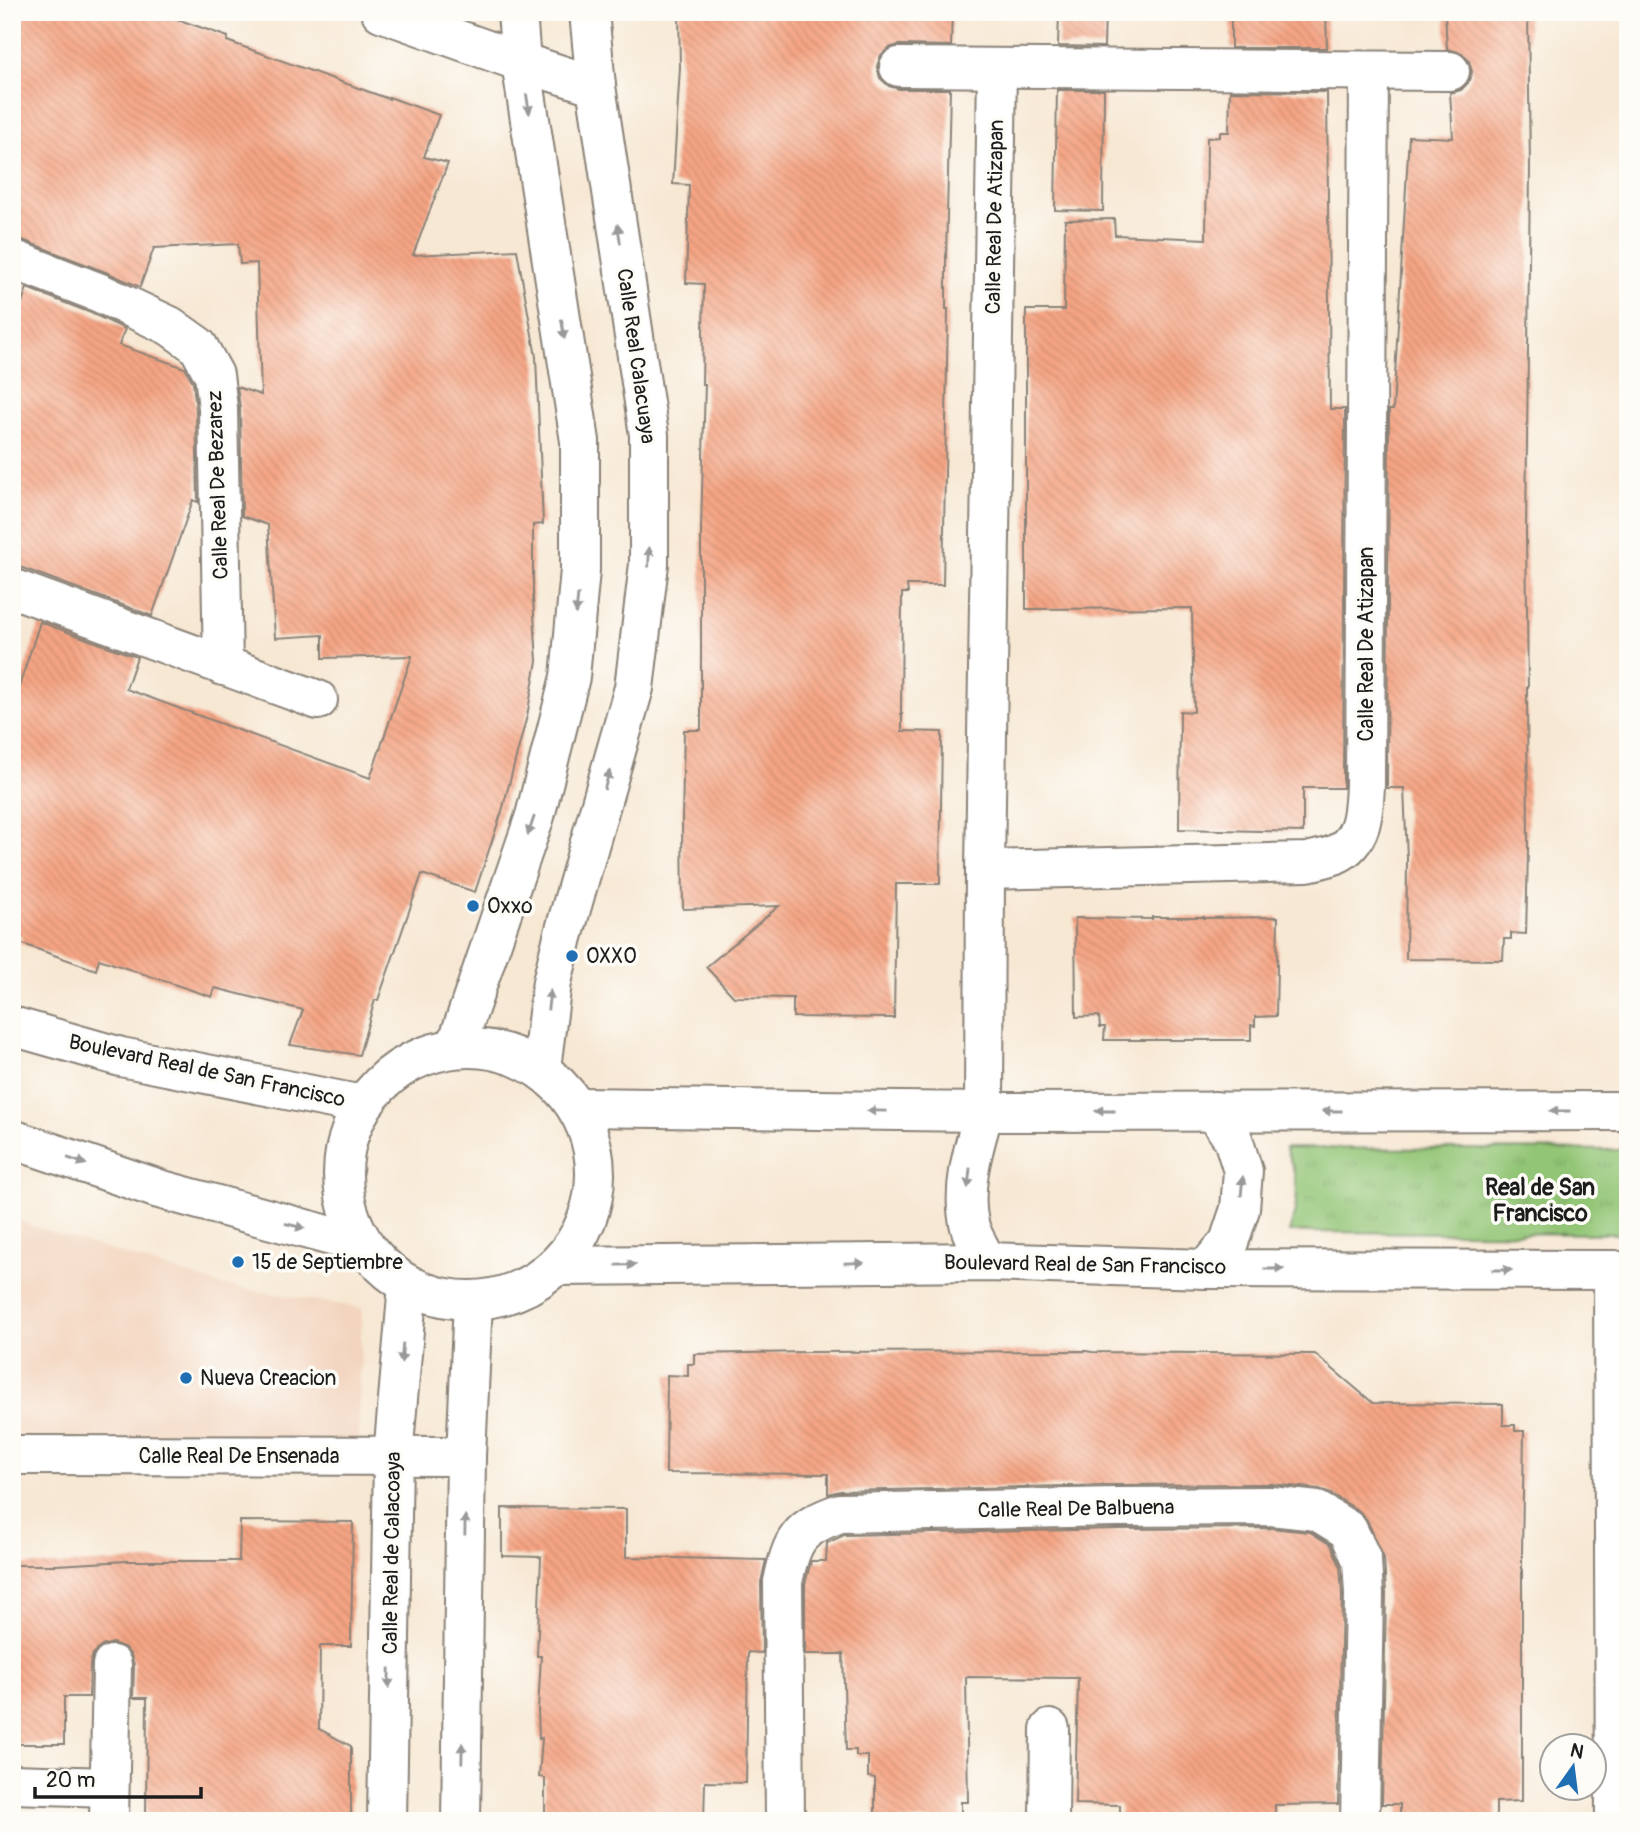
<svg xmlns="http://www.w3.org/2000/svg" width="1640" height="1833" font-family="Pangolin,sans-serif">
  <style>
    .built { fill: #f3d4be }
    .grass { fill: url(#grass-tufts); stroke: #577048; stroke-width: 2 }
    .building { fill: url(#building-back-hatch) }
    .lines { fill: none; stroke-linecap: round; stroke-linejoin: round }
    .street-casing { stroke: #8a8278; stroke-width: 42 }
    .secondary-casing { stroke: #8a8278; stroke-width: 42 }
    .highway-casing { stroke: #8a8278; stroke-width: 42 }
    .street { stroke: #fff; stroke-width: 38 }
    .secondary { stroke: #fff; stroke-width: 38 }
    .highway { stroke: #fff; stroke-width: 38 }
    .oneway { fill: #999 }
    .poi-dot { fill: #1f6fb2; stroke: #fdfcf7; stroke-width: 2.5 }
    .labels { text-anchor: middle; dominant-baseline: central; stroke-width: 7; stroke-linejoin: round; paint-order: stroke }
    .street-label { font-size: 21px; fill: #1c1c1c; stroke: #fdfcf7 }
    .poi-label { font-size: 21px; fill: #1c1c1c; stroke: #fdfcf7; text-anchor: start }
    .neighbourhood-label { font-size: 23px; font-weight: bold; fill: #1c1c1c; stroke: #fdfcf7 }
  </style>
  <defs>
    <pattern id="grass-tufts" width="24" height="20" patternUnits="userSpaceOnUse" patternTransform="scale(1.75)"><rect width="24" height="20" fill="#92c575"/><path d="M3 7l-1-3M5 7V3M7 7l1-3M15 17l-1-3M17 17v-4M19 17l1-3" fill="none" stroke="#7da965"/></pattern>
    <pattern id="building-back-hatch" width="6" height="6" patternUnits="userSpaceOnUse" patternTransform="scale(1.75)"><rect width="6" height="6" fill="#f5a483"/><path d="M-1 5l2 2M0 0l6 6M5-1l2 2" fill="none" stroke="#d18d71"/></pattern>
  </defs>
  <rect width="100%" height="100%" fill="#fdfcf7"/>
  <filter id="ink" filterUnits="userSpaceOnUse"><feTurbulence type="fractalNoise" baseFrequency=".0143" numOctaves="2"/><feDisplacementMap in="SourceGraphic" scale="14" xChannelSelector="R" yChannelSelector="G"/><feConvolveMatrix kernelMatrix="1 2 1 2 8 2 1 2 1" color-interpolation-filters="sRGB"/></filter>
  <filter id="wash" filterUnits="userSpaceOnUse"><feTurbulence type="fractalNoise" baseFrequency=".00686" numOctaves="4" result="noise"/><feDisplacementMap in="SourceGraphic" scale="28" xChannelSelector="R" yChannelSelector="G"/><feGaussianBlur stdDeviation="1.57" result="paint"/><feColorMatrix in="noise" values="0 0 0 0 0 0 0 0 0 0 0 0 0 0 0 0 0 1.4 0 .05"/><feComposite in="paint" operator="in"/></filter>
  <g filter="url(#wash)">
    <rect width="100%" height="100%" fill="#f7e8d4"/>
    <polygon class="built" points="12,1217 28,1225 225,1286 362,1308 358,1447 12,1452"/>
    <path class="grass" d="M1285,1148L1628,1150V1234L1289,1232C1300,1199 1300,1179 1285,1148Z"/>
    <g id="blocks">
      <g class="building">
        <polygon points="12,12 157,12 228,37 227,41 389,99 389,97 439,115 424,157 448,163 413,255 517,250 536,357 543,524 533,525 533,599 537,661 527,716 502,811 475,892 422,874 378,1000 375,1000 359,1055 290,1045 303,1010 215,988 212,997 99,959 96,970 20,943 22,936 12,933 12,708 40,622 137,657 126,689 370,778 412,656 323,658 323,635 275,638 268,525 242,516 240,407 237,387 261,395 257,263 240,264 238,244 154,248 140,287 108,273 20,239 12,238"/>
        <polygon points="679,12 952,12 951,46 899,45 889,48 881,55 877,66 880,78 889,86 899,89 950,89 946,258 946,309 948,309 943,585 907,585 908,593 902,593 901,714 902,714 902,731 942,732 940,884 896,884 894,1018 793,1017 793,998 734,997 706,967 779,906 683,909 682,820 684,730 701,730 701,529 705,384 702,384 704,284 686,283 689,185 673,184 680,67"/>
        <polygon points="1059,12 1105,12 1104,47 1058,46"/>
        <polygon points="1231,12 1326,12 1327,48 1231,48"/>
        <polygon points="1445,12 1528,12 1530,168 1526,533 1528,688 1527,688 1528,851 1526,934 1511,933 1511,939 1504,939 1503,960 1406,959 1407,858 1404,788 1387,788 1389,410 1393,410 1409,136 1453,138 1450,93 1461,90 1468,83 1472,72 1469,61 1462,53 1447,49"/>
        <polygon points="1057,90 1104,90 1103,211 1055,210"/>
        <polygon points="1230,91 1327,92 1330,409 1345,409 1343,783 1343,788 1303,788 1303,832 1179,829 1180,711 1194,712 1192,608 1026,609 1026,310 1064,310 1065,220 1114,219 1115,235 1206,239 1207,138 1220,137 1220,132 1229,132"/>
        <polygon points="27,288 91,313 125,329 119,345 185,368 193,382 196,410 198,502 193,500 152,616 20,567 12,567 12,330"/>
        <polygon points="1152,917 1204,917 1204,918 1278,917 1276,1016 1255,1017 1255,1026 1251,1025 1251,1040 1104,1040 1105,1027 1100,1027 1099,1016 1076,1017 1075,918 1152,919"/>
        <polygon points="1086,1351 1092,1352 1315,1354 1373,1403 1503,1404 1503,1425 1515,1425 1515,1431 1524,1431 1522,1553 1522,1801 1496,1802 1496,1821 1400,1821 1400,1804 1382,1804 1386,1594 1384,1558 1367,1520 1359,1511 1328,1492 1319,1489 1271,1484 1116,1485 840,1491 828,1494 828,1474 666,1473 667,1375 688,1376 688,1364 694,1364 694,1354 807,1352"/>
        <polygon points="502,1508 626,1509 626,1557 766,1560 761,1582 762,1653 748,1652 746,1783 705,1782 704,1821 545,1821 545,1778 539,1777 542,1738 539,1739 538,1710 541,1656 537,1656 541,1557 502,1556"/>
        <polygon points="240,1521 353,1522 351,1646 320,1646 319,1729 351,1746 351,1821 146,1821 147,1698 133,1698 134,1665 131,1655 124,1647 113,1643 102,1646 93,1654 90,1665 89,1697 64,1697 64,1744 12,1744 12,1565 56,1565 127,1561 239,1561"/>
        <polygon points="1270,1528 1310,1532 1331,1545 1340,1565 1342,1594 1338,1804 1275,1805 1275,1821 1120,1821 1120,1805 1075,1804 1078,1678 966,1677 968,1802 961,1802 961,1821 875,1821 875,1778 868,1777 868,1756 856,1756 856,1750 846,1750 843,1654 805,1654 805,1584 811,1561 826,1561 827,1543 844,1535 1116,1529"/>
      </g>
    </g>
  </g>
  <g filter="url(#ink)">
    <use href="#blocks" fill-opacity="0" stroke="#8a8278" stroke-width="2"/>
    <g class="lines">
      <defs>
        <g id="street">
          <polyline points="381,12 521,62 596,86"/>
          <polyline points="899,67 1450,71"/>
          <polyline points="12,259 100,293 170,326 198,346 214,375 218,408 223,666"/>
          <polyline points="12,588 318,700"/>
          <path d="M985,870L1307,862C1316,860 1326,858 1334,855C1363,843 1364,811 1365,784L1369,71"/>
          <polyline points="984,1112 985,870 997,68"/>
          <polyline points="1613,1270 1615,1821"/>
          <polyline points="12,1784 109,1787"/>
          <polyline points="109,1821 112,1665"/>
          <path d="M785,1821L783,1582C792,1539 798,1528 840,1513L1116,1507L1271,1506L1317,1511L1348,1530L1362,1560L1364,1594L1360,1821"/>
          <polyline points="1049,1821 1050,1729"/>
        </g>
        <g id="secondary">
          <polyline points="12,1026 121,1057 362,1105"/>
          <polyline points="456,1047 535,816 570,677 580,570 580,441 521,62 517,12"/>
          <circle cx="469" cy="1174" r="126"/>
          <polyline points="541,1068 552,982 563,937 634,688 649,564 649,435 596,86 589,12"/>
          <polyline points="578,1107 984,1112 1628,1111"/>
          <path d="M984,1112C974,1146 960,1190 970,1227C973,1238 982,1251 987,1262"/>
          <polyline points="12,1139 159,1189 364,1245"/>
          <polyline points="558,1266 987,1262 1206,1269 1613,1270"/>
          <polyline points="1206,1269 1229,1242 1240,1209 1243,1171 1233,1139 1214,1111"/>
          <polyline points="12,1455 466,1456"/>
          <polyline points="387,1821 393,1456 408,1285"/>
          <polyline points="461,1821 466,1456 473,1301"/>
        </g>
        <polyline id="highway" points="1613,1270 1628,1273"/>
      </defs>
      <use href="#street" class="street-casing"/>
      <use href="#secondary" class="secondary-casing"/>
      <use href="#highway" class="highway-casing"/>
      <use href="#street" class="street"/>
      <use href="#secondary" class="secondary"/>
      <use href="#highway" class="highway"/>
    </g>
    <defs><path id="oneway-solid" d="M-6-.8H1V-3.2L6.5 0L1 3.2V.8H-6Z" transform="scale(1.75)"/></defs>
    <g class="oneway">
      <use href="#oneway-solid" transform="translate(528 104) rotate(81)"/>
      <use href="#oneway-solid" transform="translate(619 234) rotate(-99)"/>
      <use href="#oneway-solid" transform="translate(563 329) rotate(81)"/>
      <use href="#oneway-solid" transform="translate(649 557) rotate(-88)"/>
      <use href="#oneway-solid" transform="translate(577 604) rotate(96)"/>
      <use href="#oneway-solid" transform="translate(607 780) rotate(-74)"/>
      <use href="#oneway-solid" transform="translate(531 826) rotate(109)"/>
      <use href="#oneway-solid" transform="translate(549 1000) rotate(-83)"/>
      <use href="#oneway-solid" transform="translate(877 1111) rotate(-179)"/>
      <use href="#oneway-solid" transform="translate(1105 1111) rotate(180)"/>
      <use href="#oneway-solid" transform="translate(1332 1111) rotate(180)"/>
      <use href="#oneway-solid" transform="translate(1560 1111) rotate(180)"/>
      <use href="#oneway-solid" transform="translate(77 1161) rotate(19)"/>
      <use href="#oneway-solid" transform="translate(969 1178) rotate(96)"/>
      <use href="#oneway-solid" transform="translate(1242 1186) rotate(-85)"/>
      <use href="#oneway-solid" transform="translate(295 1226) rotate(15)"/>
      <use href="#oneway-solid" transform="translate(854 1263) rotate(-1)"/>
      <use href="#oneway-solid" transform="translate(626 1265) rotate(-1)"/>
      <use href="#oneway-solid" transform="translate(1274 1269)"/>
      <use href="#oneway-solid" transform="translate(1502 1270)"/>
      <use href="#oneway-solid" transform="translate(402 1353) rotate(95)"/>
      <use href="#oneway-solid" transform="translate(465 1525) rotate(-89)"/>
      <use href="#oneway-solid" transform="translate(389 1678) rotate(91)"/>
      <use href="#oneway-solid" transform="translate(462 1753) rotate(-89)"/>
    </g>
  </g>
  <g class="poi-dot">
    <circle cx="473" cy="906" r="7"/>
    <circle cx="572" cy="956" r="7"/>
    <circle cx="238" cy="1262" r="7"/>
    <circle cx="186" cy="1378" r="7"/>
  </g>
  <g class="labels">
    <g class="street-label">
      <text transform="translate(995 217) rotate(-89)">Calle Real De Atizapan</text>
      <text transform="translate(636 356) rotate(82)">Calle Real Calacuaya</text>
      <text transform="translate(218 485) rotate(-92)">Calle Real De Bezarez</text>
      <text transform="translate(1366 644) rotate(-90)">Calle Real De Atizapan</text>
      <text transform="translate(207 1071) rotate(12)">Boulevard Real de San Francisco</text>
      <text transform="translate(1085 1265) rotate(1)">Boulevard Real de San Francisco</text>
      <text x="239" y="1456">Calle Real De Ensenada</text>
      <text transform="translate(1076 1509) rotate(-1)">Calle Real De Balbuena</text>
      <text transform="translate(392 1553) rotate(-89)">Calle Real de Calacoaya</text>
    </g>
    <g class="poi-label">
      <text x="487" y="906">Oxxo</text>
      <text x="586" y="956">OXXO</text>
      <text x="252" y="1262">15 de Septiembre</text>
      <text x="200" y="1378">Nueva Creacion</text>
    </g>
    <g class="neighbourhood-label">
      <text x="1540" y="1187">Real de San<tspan x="1540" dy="26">Francisco</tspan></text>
    </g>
  </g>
  <rect width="1640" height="1833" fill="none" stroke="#fdfcf7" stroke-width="42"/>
  <g transform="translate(1573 1767) rotate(14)"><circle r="33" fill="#fdfcf7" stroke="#a3a29f" stroke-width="2"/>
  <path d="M0-5L12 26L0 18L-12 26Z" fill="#1f6fb2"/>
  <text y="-10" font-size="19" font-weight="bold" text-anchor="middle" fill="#1c1c1c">N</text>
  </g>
  <path d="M35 1787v10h166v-10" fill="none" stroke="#1c1c1c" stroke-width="3.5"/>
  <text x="46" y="1787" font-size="21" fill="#1c1c1c" stroke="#fdfcf7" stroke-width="5" paint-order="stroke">20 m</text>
</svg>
